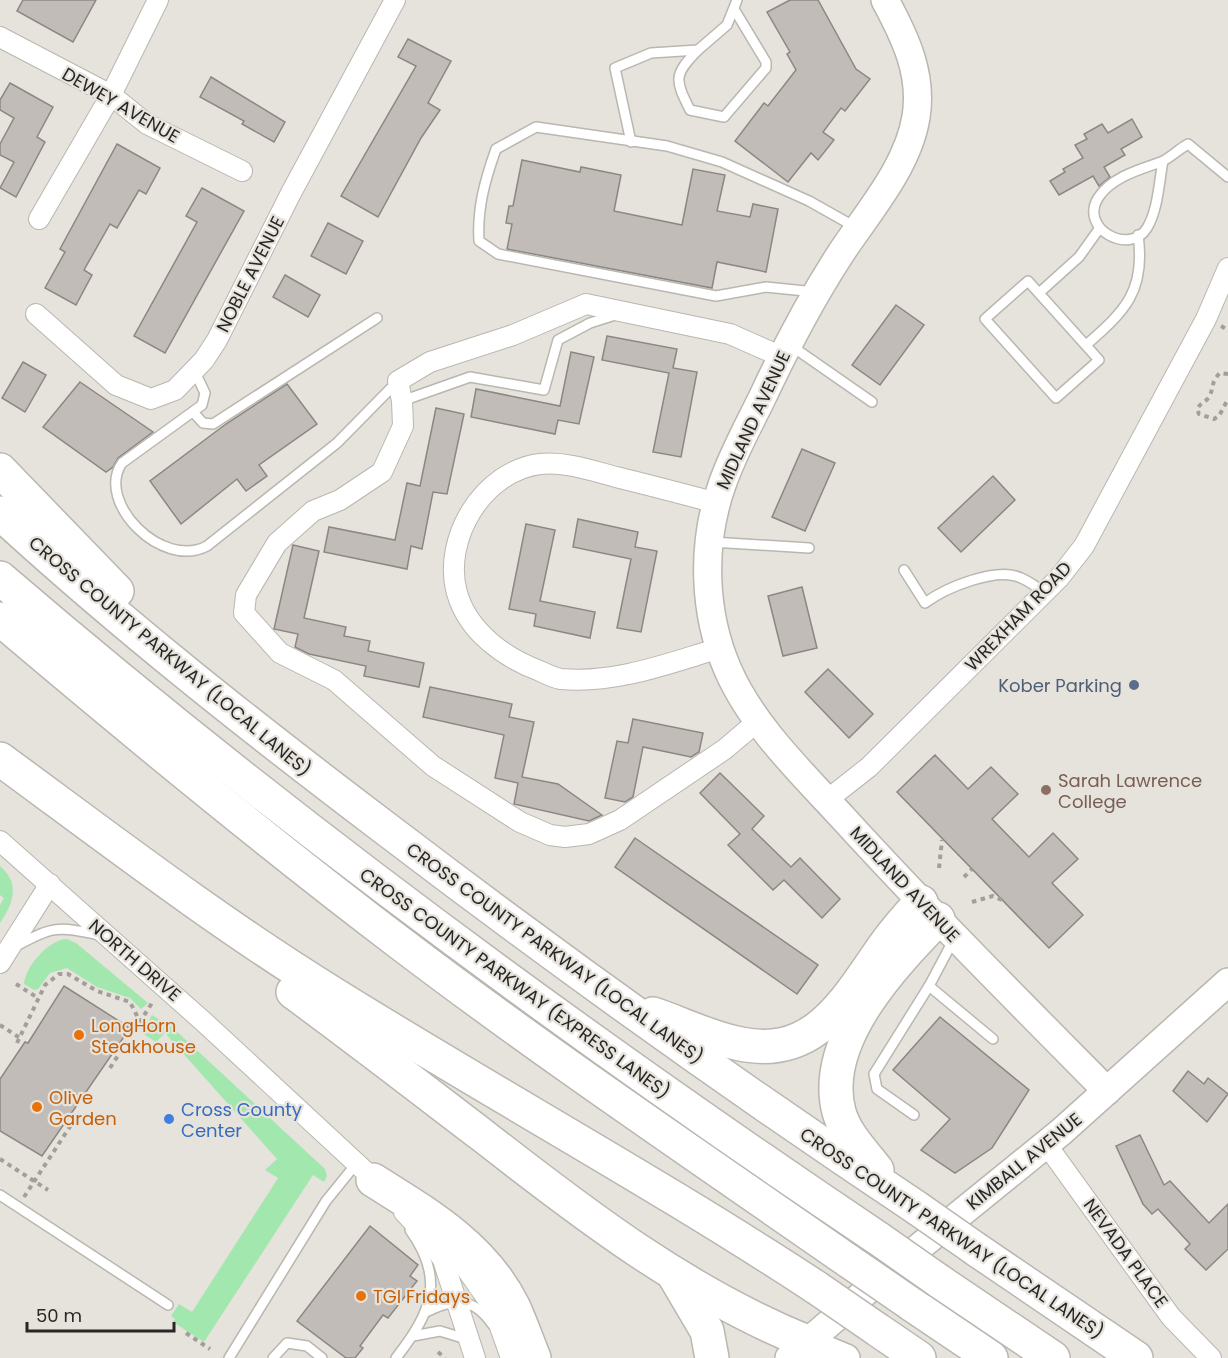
<svg xmlns="http://www.w3.org/2000/svg" width="1228" height="1358" font-family="Poppins,sans-serif">
  <style>
    .green { fill: #a2e8ae }
    .building { fill: #c1bcb7; stroke: #8c8783; stroke-width: 1.5 }
    .lines { fill: none; stroke-linecap: round; stroke-linejoin: round }
    .lane-casing { stroke: #bab6b0; stroke-width: 12 }
    .street-casing { stroke: #bab6b0; stroke-width: 22 }
    .secondary-casing { stroke: #bab6b0; stroke-width: 30 }
    .highway-casing { stroke: #bab6b0; stroke-width: 36 }
    .path { stroke: #a29f9a; stroke-width: 4; stroke-dasharray: 4.5 4.5; stroke-linecap: butt }
    .lane { stroke: #fff; stroke-width: 9 }
    .street { stroke: #fff; stroke-width: 20 }
    .secondary { stroke: #fff; stroke-width: 27 }
    .highway { stroke: #fff; stroke-width: 33 }
    .highway-bridge-casing { stroke: #bab6b0; stroke-width: 36; stroke-linecap: butt }
    .highway-bridge { stroke: #fff; stroke-width: 33 }
    .service-dot { fill: #5c6f8a; stroke: #e6e2dc; stroke-width: 2 }
    .education-dot { fill: #8d6e63; stroke: #e6e2dc; stroke-width: 2 }
    .food-dot { fill: #e8710a; stroke: #e6e2dc; stroke-width: 2 }
    .shop-dot { fill: #3f7fe0; stroke: #e6e2dc; stroke-width: 2 }
    .labels { text-anchor: middle; dominant-baseline: central; stroke-width: 4.5; stroke-linejoin: round; paint-order: stroke }
    .street-label { font-size: 18px; fill: #282725; stroke: #e6e2dc }
    .service-label { font-size: 18px; fill: #4e5e75; stroke: #e6e2dc; text-anchor: end }
    .education-label { font-size: 18px; fill: #785e54; stroke: #e6e2dc; text-anchor: start }
    .food-label { font-size: 18px; fill: #c56008; stroke: #e6e2dc; text-anchor: start }
    .shop-label { font-size: 18px; fill: #366cbe; stroke: #e6e2dc; text-anchor: start }
  </style>
  <rect width="100%" height="100%" fill="#e6e2dc"/>
  <g class="green">
    <path d="M0,866C21,884 13,904 0,923V905L4,898L0,895Z"/>
    <path d="M67,939L76,943L148,1003L141,1009L130,998L97,987L67,968L50,973L38,989L34,990L24,984C25,967 49,939 67,939Z"/>
    <polygon points="152,1015 173,1028 325,1169 327,1176 324,1182 313,1175 204,1342 173,1322 175,1319 171,1316 179,1304 192,1312 278,1178 265,1170 277,1159 165,1033 156,1042 142,1033"/>
  </g>
  <g class="building">
    <polygon points="23,0 96,0 73,42 17,11"/>
    <polygon points="790,0 818,0 856,69 870,79 845,111 841,108 823,132 834,140 818,160 811,153 788,182 735,141 764,103 768,106 796,70 787,54 790,52 767,12"/>
    <polygon points="408,39 451,61 428,103 440,110 421,138 378,217 341,196 416,66 398,57"/>
    <polygon points="211,77 285,122 274,142 242,124 244,121 200,97"/>
    <polygon points="10,83 53,107 37,137 45,142 16,197 0,188 14,162 0,155 0,144 14,118 0,110 0,100"/>
    <polygon points="1132,119 1142,137 1121,149 1125,155 1104,167 1110,177 1099,186 1093,176 1059,195 1050,181 1065,172 1063,169 1083,158 1075,145 1087,139 1084,134 1102,124 1108,133"/>
    <polygon points="117,144 160,168 146,194 139,190 117,228 110,224 84,270 92,275 76,305 45,288 65,252 60,249"/>
    <polygon points="522,160 580,172 581,167 621,175 614,211 682,225 693,169 725,175 717,211 750,217 753,204 778,209 766,272 717,262 712,288 507,249 512,224 506,223 509,206 513,206"/>
    <polygon points="202,188 244,211 165,353 134,336 197,222 186,216"/>
    <polygon points="328,223 363,241 346,274 311,256"/>
    <polygon points="285,275 320,295 308,317 273,297"/>
    <polygon points="896,305 924,325 880,385 852,365"/>
    <polygon points="607,336 677,349 673,368 697,372 681,457 653,452 669,373 602,360"/>
    <polygon points="571,352 594,357 579,424 558,420 555,434 471,417 476,389 560,406"/>
    <polygon points="23,362 46,375 25,412 2,398"/>
    <polygon points="80,382 153,432 118,458 113,467 106,472 43,427"/>
    <polygon points="287,384 317,424 259,465 267,476 246,491 237,479 181,524 150,481 226,424"/>
    <polygon points="436,408 464,414 447,494 433,492 422,549 411,546 407,569 324,552 329,527 395,540 407,483 420,486"/>
    <polygon points="802,449 835,463 805,531 772,517"/>
    <polygon points="993,476 1015,500 961,552 938,528"/>
    <polygon points="578,519 638,532 635,547 657,551 641,632 617,628 631,559 573,547"/>
    <polygon points="526,524 555,530 540,601 595,612 590,638 534,626 536,614 509,609"/>
    <polygon points="293,545 319,551 304,618 346,627 344,636 370,641 368,651 424,663 419,687 364,676 366,666 309,654 295,647 298,634 274,629"/>
    <polygon points="802,587 817,648 783,656 768,596"/>
    <polygon points="828,669 873,714 849,738 805,692"/>
    <polygon points="430,687 512,704 509,717 534,722 522,777 558,784 602,815 589,821 514,804 518,783 495,778 504,735 423,717"/>
    <polygon points="633,719 703,733 699,752 691,757 643,747 633,797 625,802 605,798 617,741 628,743"/>
    <polygon points="935,755 968,789 991,767 1018,794 992,819 1029,857 1053,833 1078,859 1052,883 1083,915 1049,948 897,792"/>
    <polygon points="720,773 764,816 752,829 791,867 800,858 840,899 822,918 784,880 773,890 728,845 740,834 700,793"/>
    <polygon points="635,838 818,965 797,994 615,867"/>
    <polygon points="64,986 130,1028 42,1156 0,1131 0,1079 25,1042 28,1043"/>
    <polygon points="940,1017 1029,1090 992,1148 955,1173 921,1150 950,1119 893,1070"/>
    <polygon points="1188,1071 1204,1084 1208,1078 1228,1094 1207,1122 1173,1091"/>
    <polygon points="1140,1135 1164,1185 1170,1181 1209,1223 1228,1204 1228,1249 1206,1270 1185,1249 1190,1244 1158,1209 1152,1214 1143,1204 1116,1146"/>
    <polygon points="370,1226 418,1265 410,1276 417,1281 388,1318 383,1315 360,1346 363,1348 355,1358 346,1358 297,1321"/>
  </g>
  <g class="lines">
    <defs>
      <g id="lane">
        <path d="M698,50C673,75 675,80 690,110L724,117L766,68V62L734,9"/>
        <polyline points="631,142 615,68 651,53 698,50 727,25 737,0"/>
        <path d="M1163,161C1159,182 1158,210 1147,228C1130,256 1079,229 1098,198C1111,177 1141,169 1161,162C1170,158 1179,149 1188,144L1228,177"/>
        <polygon points="1028,281 1099,360 1056,398 985,319"/>
        <path d="M815,292L766,287L716,296L498,254L479,241C477,208 485,180 496,149L536,127L667,146L722,162L809,201L857,228"/>
        <polyline points="1039,293 1079,257 1099,229"/>
        <polyline points="790,345 872,402"/>
        <path d="M1086,345C1125,311 1146,291 1138,235"/>
        <path d="M194,370L205,393L202,405L122,463C95,502 162,570 207,546L337,443L398,381"/>
        <polyline points="402,401 470,377 544,390 558,340 590,323 615,315"/>
        <polyline points="193,412 203,423 213,424 377,318"/>
        <polyline points="712,542 809,548"/>
        <path d="M904,570L925,603C945,588 997,566 1021,578C1029,581 1037,588 1045,592"/>
        <path d="M16,946C54,926 57,926 99,935"/>
        <polyline points="929,986 993,1039"/>
        <polyline points="914,1115 877,1089 874,1074 929,986 954,939"/>
        <polyline points="0,1195 168,1305"/>
        <path d="M426,1312C455,1298 473,1297 492,1324"/>
        <polyline points="413,1336 440,1331 466,1339"/>
        <polyline points="229,1358 326,1201 356,1164"/>
        <polyline points="273,1358 287,1343 307,1346 322,1358"/>
        <path d="M396,1358C431,1313 446,1280 410,1230"/>
      </g>
      <g id="street">
        <polyline points="0,37 111,95 147,124 242,171"/>
        <polyline points="39,219 111,95 158,0"/>
        <polyline points="36,314 116,385 151,399 175,390 204,360 217,340 291,193 395,0"/>
        <path d="M717,503C683,494 649,485 616,477C593,471 564,461 540,464C483,471 442,539 457,593C468,632 505,658 540,671C546,674 554,678 561,679C616,684 669,663 720,648"/>
        <polyline points="759,720 725,749 620,820 589,834 565,837 550,835 520,822 433,766 334,680 280,653 244,613 246,595 277,543 313,511 340,500 382,472 403,426 402,401 398,381 430,362 513,335 586,304 730,334 782,357"/>
        <polyline points="827,800 869,767 1059,578 1084,546 1206,319 1228,268"/>
        <polyline points="0,841 205,1023 380,1185"/>
        <polyline points="0,963 50,884"/>
        <polyline points="1046,1144 1171,1317 1211,1358"/>
        <polyline points="404,1212 431,1241 443,1260 475,1358"/>
        <polyline points="453,1250 493,1307 511,1358"/>
      </g>
      <g id="secondary">
        <path d="M885,0C905,37 923,74 916,117C908,167 868,212 841,253C811,299 786,347 763,396C749,425 732,455 722,485C701,544 703,613 728,670C753,727 803,774 844,819C929,912 1018,1001 1107,1091"/>
        <polyline points="807,1342 846,1358"/>
        <polyline points="789,1358 891,1270 1061,1132 1228,982"/>
      </g>
      <g id="highway">
        <polyline points="0,470 117,591"/>
        <path d="M0,513C122,625 253,728 385,828C558,960 735,1087 917,1208"/>
        <path d="M0,578C278,817 574,1034 879,1239"/>
        <path d="M0,619C131,730 263,839 400,943C546,1054 699,1157 850,1262"/>
        <path d="M0,759C109,839 217,922 332,993C492,1093 659,1184 817,1288"/>
        <path d="M293,992C357,1039 419,1087 482,1135C583,1214 686,1293 807,1342"/>
        <path d="M653,1014C680,1023 708,1037 736,1043C812,1061 843,1005 880,952C892,934 906,918 921,902"/>
        <path d="M877,1170C863,1152 845,1134 839,1112C820,1041 893,965 938,919"/>
        <path d="M373,1180C427,1214 483,1246 513,1306C521,1323 527,1341 534,1358"/>
        <polyline points="977,1250 1136,1358"/>
        <polyline points="674,1275 707,1331 712,1358"/>
        <polyline points="939,1281 1053,1358"/>
        <polyline points="911,1304 991,1358"/>
        <polyline points="878,1330 919,1358"/>
      </g>
    </defs>
    <use href="#lane" class="lane-casing"/>
    <use href="#street" class="street-casing"/>
    <use href="#secondary" class="secondary-casing"/>
    <use href="#highway" class="highway-casing"/>
    <g class="path">
      <polyline points="1221,326 1228,330"/>
      <path d="M1228,374L1220,373C1210,383 1214,389 1209,397C1206,402 1200,403 1197,409L1199,414L1214,419L1219,416L1228,399"/>
      <polyline points="939,868 942,840"/>
      <polyline points="964,877 972,869"/>
      <polyline points="972,902 993,896 1002,900"/>
      <polyline points="16,984 38,998"/>
      <polyline points="0,1025 20,1038"/>
      <polyline points="17,1043 45,985 59,974 68,974 97,991 130,1002 140,1022"/>
      <polyline points="110,1068 152,1003"/>
      <polyline points="0,1159 48,1190"/>
      <polyline points="24,1197 73,1122"/>
      <polyline points="186,1333 210,1349"/>
      <polyline points="438,1352 445,1358"/>
    </g>
    <use href="#lane" class="lane"/>
    <use href="#street" class="street"/>
    <use href="#secondary" class="secondary"/>
    <use href="#highway" class="highway"/>
    <defs>
      <g id="highway-bridge">
        <polyline points="917,1208 977,1250"/>
        <polyline points="879,1239 939,1281"/>
        <polyline points="850,1262 911,1304"/>
        <polyline points="817,1288 878,1330"/>
      </g>
    </defs>
    <use href="#highway-bridge" class="highway-bridge-casing"/>
    <use href="#highway-bridge" class="highway-bridge"/>
  </g>
  <circle class="service-dot" cx="1134" cy="685" r="6"/>
  <circle class="education-dot" cx="1046" cy="790" r="6"/>
  <g class="food-dot">
    <circle cx="79" cy="1035" r="6"/>
    <circle cx="37" cy="1107" r="6"/>
    <circle cx="361" cy="1296" r="6"/>
  </g>
  <circle class="shop-dot" cx="169" cy="1119" r="6"/>
  <g class="labels">
    <g class="street-label">
      <text transform="translate(121 105) rotate(30)">DEWEY AVENUE</text>
      <text transform="translate(250 274) rotate(-63)">NOBLE AVENUE</text>
      <text transform="translate(753 420) rotate(-65)">MIDLAND AVENUE</text>
      <text transform="translate(1018 616) rotate(-46)">WREXHAM ROAD</text>
      <text transform="translate(170 656) rotate(40)">CROSS COUNTY PARKWAY (LOCAL LANES)</text>
      <text transform="translate(905 884) rotate(47)">MIDLAND AVENUE</text>
      <text transform="translate(555 953) rotate(36)">CROSS COUNTY PARKWAY (LOCAL LANES)</text>
      <text transform="translate(135 960) rotate(41)">NORTH DRIVE</text>
      <text transform="translate(515 983) rotate(36)">CROSS COUNTY PARKWAY (EXPRESS LANES)</text>
      <text transform="translate(1024 1161) rotate(-39)">KIMBALL AVENUE</text>
      <text transform="translate(952 1233) rotate(34)">CROSS COUNTY PARKWAY (LOCAL LANES)</text>
      <text transform="translate(1126 1253) rotate(54)">NEVADA PLACE</text>
    </g>
    <g class="service-label">
      <text x="1122" y="685">Kober Parking</text>
    </g>
    <g class="education-label">
      <text x="1058" y="780">Sarah Lawrence<tspan x="1058" dy="21">College</tspan></text>
    </g>
    <g class="food-label">
      <text x="91" y="1025">LongHorn<tspan x="91" dy="21">Steakhouse</tspan></text>
      <text x="49" y="1097">Olive<tspan x="49" dy="21">Garden</tspan></text>
      <text x="373" y="1296">TGI Fridays</text>
    </g>
    <g class="shop-label">
      <text x="181" y="1109">Cross County<tspan x="181" dy="21">Center</tspan></text>
    </g>
  </g>
  <path d="M27 1322v9h147v-9" fill="none" stroke="#282725" stroke-width="3"/>
  <text x="36" y="1322" font-size="18" fill="#282725" stroke="#e6e2dc" stroke-width="4.5" paint-order="stroke">50 m</text>
</svg>
